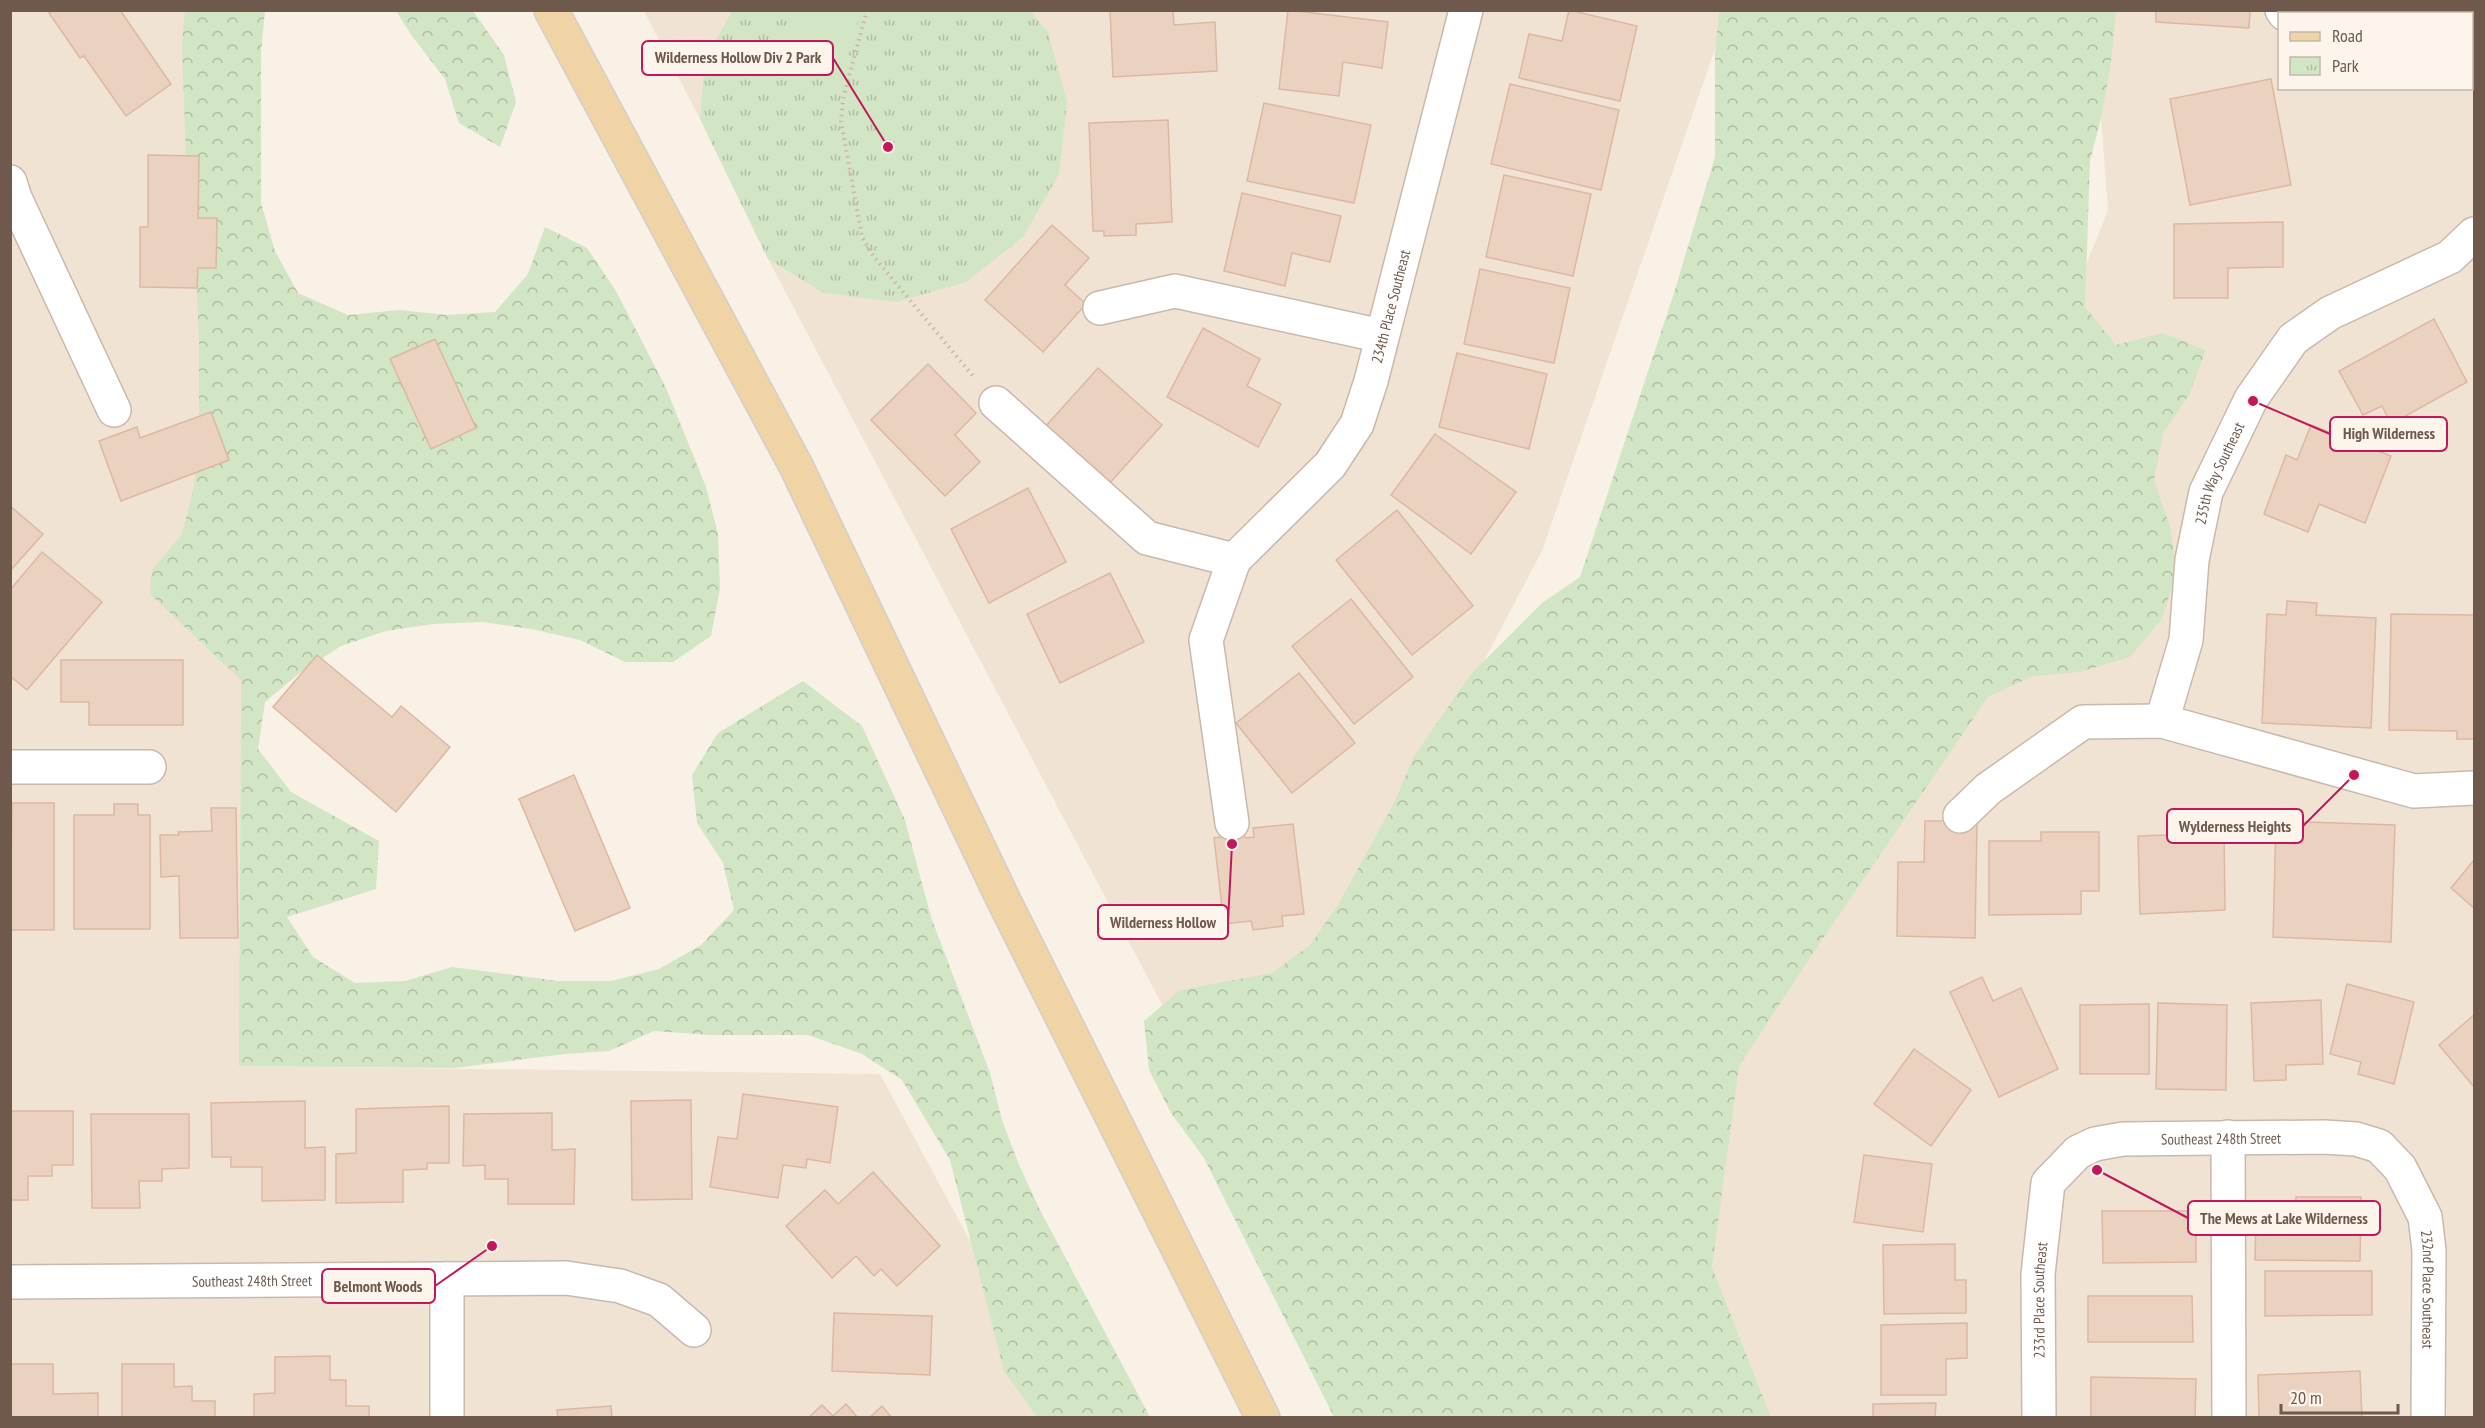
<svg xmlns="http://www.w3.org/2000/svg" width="2485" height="1428" font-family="'PT Sans Narrow',sans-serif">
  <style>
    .residential { fill: #f0e3d4; fill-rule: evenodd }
    .forest { fill: url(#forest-crowns) }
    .park { fill: url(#park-tufts) }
    .pitch { fill: #d2e5c5 }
    .building { fill: #ebd1c0; stroke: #dcb8a2; stroke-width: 1.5 }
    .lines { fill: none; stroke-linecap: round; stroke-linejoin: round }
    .minor-casing { stroke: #c9b9ad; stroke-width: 36 }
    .major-casing { stroke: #d4cdca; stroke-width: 36 }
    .path { stroke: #d0b4a3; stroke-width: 4; stroke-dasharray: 1.5 4.5; stroke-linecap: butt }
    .minor { stroke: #fff; stroke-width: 33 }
    .major { stroke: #f0d4a5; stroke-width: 33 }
    .labels { text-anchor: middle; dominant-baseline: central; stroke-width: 4.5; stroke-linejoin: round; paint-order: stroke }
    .street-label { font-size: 15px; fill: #6f594d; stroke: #fdf5eb }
    .leader { fill: none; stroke: #c2185b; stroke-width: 2 }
    .callout-dot { fill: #c2185b; stroke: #fdf5eb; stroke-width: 2 }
    .callout { fill: #fdf5eb; stroke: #c2185b; stroke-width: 2 }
    .callout-label { font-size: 16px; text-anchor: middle; font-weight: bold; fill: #6f594d }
  </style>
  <defs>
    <pattern id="forest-crowns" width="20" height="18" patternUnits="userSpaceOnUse" patternTransform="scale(1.5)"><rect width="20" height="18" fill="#d2e5c5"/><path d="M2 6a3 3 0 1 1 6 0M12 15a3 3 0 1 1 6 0" fill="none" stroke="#afbda2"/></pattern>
    <pattern id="park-tufts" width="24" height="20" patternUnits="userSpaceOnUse" patternTransform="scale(1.5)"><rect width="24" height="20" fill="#d2e5c5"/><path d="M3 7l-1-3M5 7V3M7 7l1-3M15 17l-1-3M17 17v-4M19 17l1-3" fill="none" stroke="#afbda2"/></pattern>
  </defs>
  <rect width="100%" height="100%" fill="#f9f1e5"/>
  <g class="residential">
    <polygon points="10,11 230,11 241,679 240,1066 880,1074 1065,1417 11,1417"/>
    <polygon points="644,11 1728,11 1542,551 1232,1137 768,259 700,119"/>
    <path d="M2093,11H2474V1417H1771L1712,1267L1728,1073L1811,956L2108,210ZM2280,14H2472V88H2280Z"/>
  </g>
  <g class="forest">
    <polygon points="185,11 265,11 261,53 261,203 275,251 298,293 348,315 400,310 447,315 495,312 528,274 545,227 587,248 616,291 666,388 706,487 718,534 720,588 711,636 673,662 625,662 580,640 531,629 483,622 433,624 386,631 341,646 301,672 265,702 258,749 291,792 379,841 376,889 287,917 313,957 355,983 405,981 452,967 559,981 611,981 659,969 701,945 734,910 723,863 697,823 692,775 718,733 803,681 862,726 905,820 931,917 990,1073 1002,1120 1019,1165 1040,1210 1150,1417 1037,1417 1004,1371 950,1160 902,1080 862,1054 808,1035 711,1035 654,1031 609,1051 564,1054 455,1068 239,1066 241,680 150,594 152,570 182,534 194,487 199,438 199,336 194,239 187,187 182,45"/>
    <polygon points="396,11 473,11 504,55 516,102 500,147 459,123 445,79 412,36"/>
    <polygon points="1719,11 2116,11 2111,62 2102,114 2090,161 2085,307 2116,345 2163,333 2206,350 2189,395 2163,433 2154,480 2170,527 2177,574 2161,620 2130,657 2080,672 2033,676 1988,697 1811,956 1739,1066 1712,1267 1771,1417 1334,1417 1204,1158 1171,1113 1149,1070 1144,1021 1180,990 1272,973 1310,945 1338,905 1395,801 1414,756 1471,674 1542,603 1580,577 1673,296 1715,157 1715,53"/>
  </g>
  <polygon class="park" points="733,10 1030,11 1048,32 1067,102 1059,174 1023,237 966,282 896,302 824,293 768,259 700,119 705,59"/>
  <polygon class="pitch" points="796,11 842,11 860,15 840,85 779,68"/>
  <g class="building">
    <polygon points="53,10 120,10 171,84 126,116 84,56 80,58 49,13"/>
    <polygon points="1110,10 1173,10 1174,25 1215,22 1217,71 1113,77"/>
    <polygon points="1288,10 1388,22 1382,68 1343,62 1339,96 1279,89"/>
    <polygon points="1569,10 1637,26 1620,101 1519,78 1529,34 1562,41"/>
    <polygon points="2156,10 2250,10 2249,28 2156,22"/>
    <rect x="2367" y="10" width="96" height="4"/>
    <polygon points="2271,79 2291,185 2190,205 2170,99"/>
    <polygon points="1510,84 1619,110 1601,190 1491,164"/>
    <polygon points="1264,103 1371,125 1354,203 1247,181"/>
    <polygon points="1168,120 1172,222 1136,224 1136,235 1104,236 1104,231 1093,231 1089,123"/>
    <polygon points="148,155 199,156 198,218 217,218 216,268 198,268 197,288 140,287 140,227 148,227"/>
    <polygon points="1504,175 1591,194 1573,276 1486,257"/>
    <polygon points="1242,193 1341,216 1330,262 1292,253 1285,286 1224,271"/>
    <polygon points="2283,222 2283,267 2228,268 2228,298 2174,298 2174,224"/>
    <polygon points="1052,225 1089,258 1065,285 1086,304 1043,352 985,300"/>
    <polygon points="1480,269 1570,288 1554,363 1464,344"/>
    <polygon points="2434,319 2467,382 2391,424 2382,406 2363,415 2339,371"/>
    <polygon points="1203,328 1260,359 1247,386 1281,404 1258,447 1167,397"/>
    <polygon points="435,339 476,428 431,449 390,359"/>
    <polygon points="1457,353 1547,374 1529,449 1439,427"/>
    <polygon points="928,364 976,413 955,435 980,462 945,496 871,420"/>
    <polygon points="1098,368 1162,425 1109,484 1045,427"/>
    <polygon points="211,412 229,460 121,501 99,441 137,427 140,438"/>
    <polygon points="2311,425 2391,456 2365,523 2319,504 2308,532 2264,514 2286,455 2297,460"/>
    <polygon points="1435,434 1516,492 1471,554 1391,495"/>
    <polygon points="1028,488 1066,562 989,603 951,529"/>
    <polygon points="10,506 43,534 10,571"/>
    <polygon points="1397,510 1473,606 1412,655 1336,560"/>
    <polygon points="42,552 102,602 27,690 10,676 10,590"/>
    <polygon points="1110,573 1144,642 1060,683 1027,614"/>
    <polygon points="1351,599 1413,677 1354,724 1292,646"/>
    <polygon points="2287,601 2317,603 2316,615 2376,618 2371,728 2262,723 2267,614 2286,615"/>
    <polygon points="2391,614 2474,615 2474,739 2457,739 2457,731 2389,730"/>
    <polygon points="317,655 392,717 401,706 450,747 396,812 273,707"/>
    <polygon points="61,660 183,660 183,725 89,725 89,702 61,702"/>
    <polygon points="1299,673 1355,743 1292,793 1236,723"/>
    <polygon points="574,775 630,908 575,931 519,799"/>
    <polygon points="12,803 54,803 54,930 10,930"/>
    <polygon points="114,804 138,804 138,815 150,815 150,929 74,929 74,815 114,815"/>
    <polygon points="211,808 236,808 238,938 180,938 179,876 161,877 160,835 179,835 178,832 212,831"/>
    <polygon points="1925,821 1977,821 1975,938 1897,936 1898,862 1924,862"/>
    <polygon points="2276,821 2395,825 2391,942 2273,937"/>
    <polygon points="1293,824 1304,914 1282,916 1283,926 1253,930 1251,921 1224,924 1214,838 1244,834 1245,838 1254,837 1253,828"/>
    <polygon points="2041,832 2099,832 2099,891 2081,891 2081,914 1989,915 1989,841 2041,841"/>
    <polygon points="2224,833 2225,910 2140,914 2138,836"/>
    <polygon points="2474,860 2474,908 2451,888"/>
    <polygon points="1982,977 1993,1001 2021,988 2058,1069 1999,1097 1950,992"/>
    <polygon points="2347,984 2414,1002 2394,1084 2358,1074 2361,1062 2330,1054"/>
    <polygon points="2321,1000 2323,1064 2286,1065 2286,1080 2254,1081 2251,1003"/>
    <polygon points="2158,1003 2227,1005 2226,1090 2156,1089"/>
    <polygon points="2149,1004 2149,1074 2080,1074 2080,1005"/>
    <polygon points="2474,1015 2474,1087 2439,1045"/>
    <polygon points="1914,1049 1971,1090 1931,1146 1874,1104"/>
    <polygon points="743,1094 838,1107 830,1163 807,1159 806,1168 783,1165 778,1198 710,1187 718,1137 737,1139"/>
    <polygon points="691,1100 692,1199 632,1200 631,1101"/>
    <polygon points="305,1101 305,1148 325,1147 325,1200 262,1201 262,1167 231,1167 231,1157 212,1157 211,1103"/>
    <polygon points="449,1106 449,1163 427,1163 427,1169 403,1170 403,1202 336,1203 336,1154 356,1153 356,1109"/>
    <polygon points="10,1111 73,1111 73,1165 52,1165 52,1176 28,1176 28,1200 10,1200"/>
    <polygon points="552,1113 552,1150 575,1149 574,1204 508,1204 508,1179 485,1179 485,1165 463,1166 464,1114"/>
    <polygon points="91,1114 189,1114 189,1168 162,1169 162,1181 139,1181 140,1208 92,1208"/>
    <polygon points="1864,1155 1932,1164 1923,1232 1854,1222"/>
    <polygon points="873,1172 940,1246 897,1286 881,1269 874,1276 856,1256 832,1278 786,1226 825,1190 838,1204"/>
    <polygon points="2296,1197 2361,1197 2360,1261 2255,1260 2256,1215 2295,1216"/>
    <polygon points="2102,1211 2196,1211 2196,1262 2103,1263"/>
    <polygon points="1955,1244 1955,1280 1966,1280 1966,1313 1884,1314 1883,1245"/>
    <polygon points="2265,1271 2372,1271 2372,1315 2265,1316"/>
    <polygon points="2088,1296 2192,1296 2193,1342 2088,1342"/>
    <polygon points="834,1313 932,1316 930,1375 832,1371"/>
    <polygon points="1967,1323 1967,1358 1946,1359 1946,1395 1881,1395 1881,1325"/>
    <polygon points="330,1356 330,1380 346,1380 346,1406 369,1406 369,1418 254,1418 254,1394 275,1393 275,1357"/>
    <polygon points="10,1364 53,1364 53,1394 98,1393 98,1418 10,1418"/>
    <polygon points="122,1364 174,1364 174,1387 192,1386 192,1401 215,1401 215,1418 122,1418"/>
    <polygon points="2360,1371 2362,1418 2259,1418 2258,1375"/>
    <polygon points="2091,1377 2196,1379 2195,1418 2091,1418"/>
    <polygon points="1936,1403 1935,1418 1873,1418 1873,1404"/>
    <polygon points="846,1404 858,1418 808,1418 822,1405 833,1416"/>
    <polygon points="611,1406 612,1418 558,1418 557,1410"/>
    <polygon points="882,1406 892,1418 869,1418"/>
  </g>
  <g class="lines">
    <defs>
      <g id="minor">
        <polyline points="2282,10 2285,14"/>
        <polyline points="2472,58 2474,58"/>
        <polyline points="10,182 15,198 114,410"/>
        <polyline points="1100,308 1175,291 1382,336"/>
        <polyline points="996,403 1147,538 1234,560"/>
        <path id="s1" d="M2162,721L2186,640L2192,560L2206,492L2251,399L2293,339L2330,313L2450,257L2474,234"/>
        <polyline points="10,767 149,767"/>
        <polyline points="1960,816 1988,789 2083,722 2162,721 2414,791 2474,788"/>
        <path id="s2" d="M1232,823L1206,640L1234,560L1330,465L1357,424L1371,381L1466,10"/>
        <polyline points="2228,1137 2229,1418"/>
        <path id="s3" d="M10,1282L566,1278L620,1286L659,1300L694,1330"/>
        <polyline points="447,1418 447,1279"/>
        <path id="s4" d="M2039,1418L2038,1274L2048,1183L2078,1152L2095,1144L2123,1139L2324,1137L2356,1139L2379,1146L2400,1168L2425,1217L2429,1250L2428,1418"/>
      </g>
      <polyline id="major" points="551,10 796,466 1004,901 1263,1418"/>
    </defs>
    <use href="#minor" class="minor-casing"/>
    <use href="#major" class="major-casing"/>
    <polyline class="path" points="867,10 843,99 841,121 862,237 874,257 973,376"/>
    <use href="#minor" class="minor"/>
    <use href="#major" class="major"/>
  </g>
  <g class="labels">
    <g class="street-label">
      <text stroke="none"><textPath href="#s2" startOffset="576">234th Place Southeast</textPath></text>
      <text stroke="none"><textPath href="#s1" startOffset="256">235th Way Southeast</textPath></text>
      <text stroke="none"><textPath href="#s4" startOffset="424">Southeast 248th Street</textPath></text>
      <text stroke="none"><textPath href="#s3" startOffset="242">Southeast 248th Street</textPath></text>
      <text stroke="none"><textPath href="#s4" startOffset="741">232nd Place Southeast</textPath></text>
      <text stroke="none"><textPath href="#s4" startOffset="118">233rd Place Southeast</textPath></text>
    </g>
  </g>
  <path class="leader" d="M888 147L833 58M2253 401L2330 434M2354 775L2303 826M1232 844L1228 922M2097 1170L2188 1218M492 1246L435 1286"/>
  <g class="callout-dot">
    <circle cx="888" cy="147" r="6"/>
    <circle cx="2253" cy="401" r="6"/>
    <circle cx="2354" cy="775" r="6"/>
    <circle cx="1232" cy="844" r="6"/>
    <circle cx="2097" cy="1170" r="6"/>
    <circle cx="492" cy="1246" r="6"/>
  </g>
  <g class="callout">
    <rect x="642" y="41" width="191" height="34" rx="6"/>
    <rect x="2330" y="417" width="117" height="34" rx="6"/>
    <rect x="2167" y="809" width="136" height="34" rx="6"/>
    <rect x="1098" y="905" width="130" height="34" rx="6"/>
    <rect x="2188" y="1201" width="192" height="34" rx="6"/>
    <rect x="322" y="1269" width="113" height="34" rx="6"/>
  </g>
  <g class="callout-label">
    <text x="738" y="63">Wilderness Hollow Div 2 Park</text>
    <text x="2389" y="439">High Wilderness</text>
    <text x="2235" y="832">Wylderness Heights</text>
    <text x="1163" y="928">Wilderness Hollow</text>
    <text x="2284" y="1224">The Mews at Lake Wilderness</text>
    <text x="378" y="1292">Belmont Woods</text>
  </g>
  <rect width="2485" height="1428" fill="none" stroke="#6f594d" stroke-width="24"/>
  <rect x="2278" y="12" width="195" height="78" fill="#fdf5eb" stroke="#c4b7ac" stroke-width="1.5"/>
  <rect x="2290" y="32" width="30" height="9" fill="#f0d4a5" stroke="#c4b7ac" stroke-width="1.5"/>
  <text x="2332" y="42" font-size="18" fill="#6f594d">Road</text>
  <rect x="2290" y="57" width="30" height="18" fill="url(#park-tufts)" stroke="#c4b7ac" stroke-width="1.5"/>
  <text x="2332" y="72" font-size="18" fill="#6f594d">Park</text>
  <path d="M2281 1404v9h117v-9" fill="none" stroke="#6f594d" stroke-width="3"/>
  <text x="2290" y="1404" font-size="18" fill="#6f594d" stroke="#fdf5eb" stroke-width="4.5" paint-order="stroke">20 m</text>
</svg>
